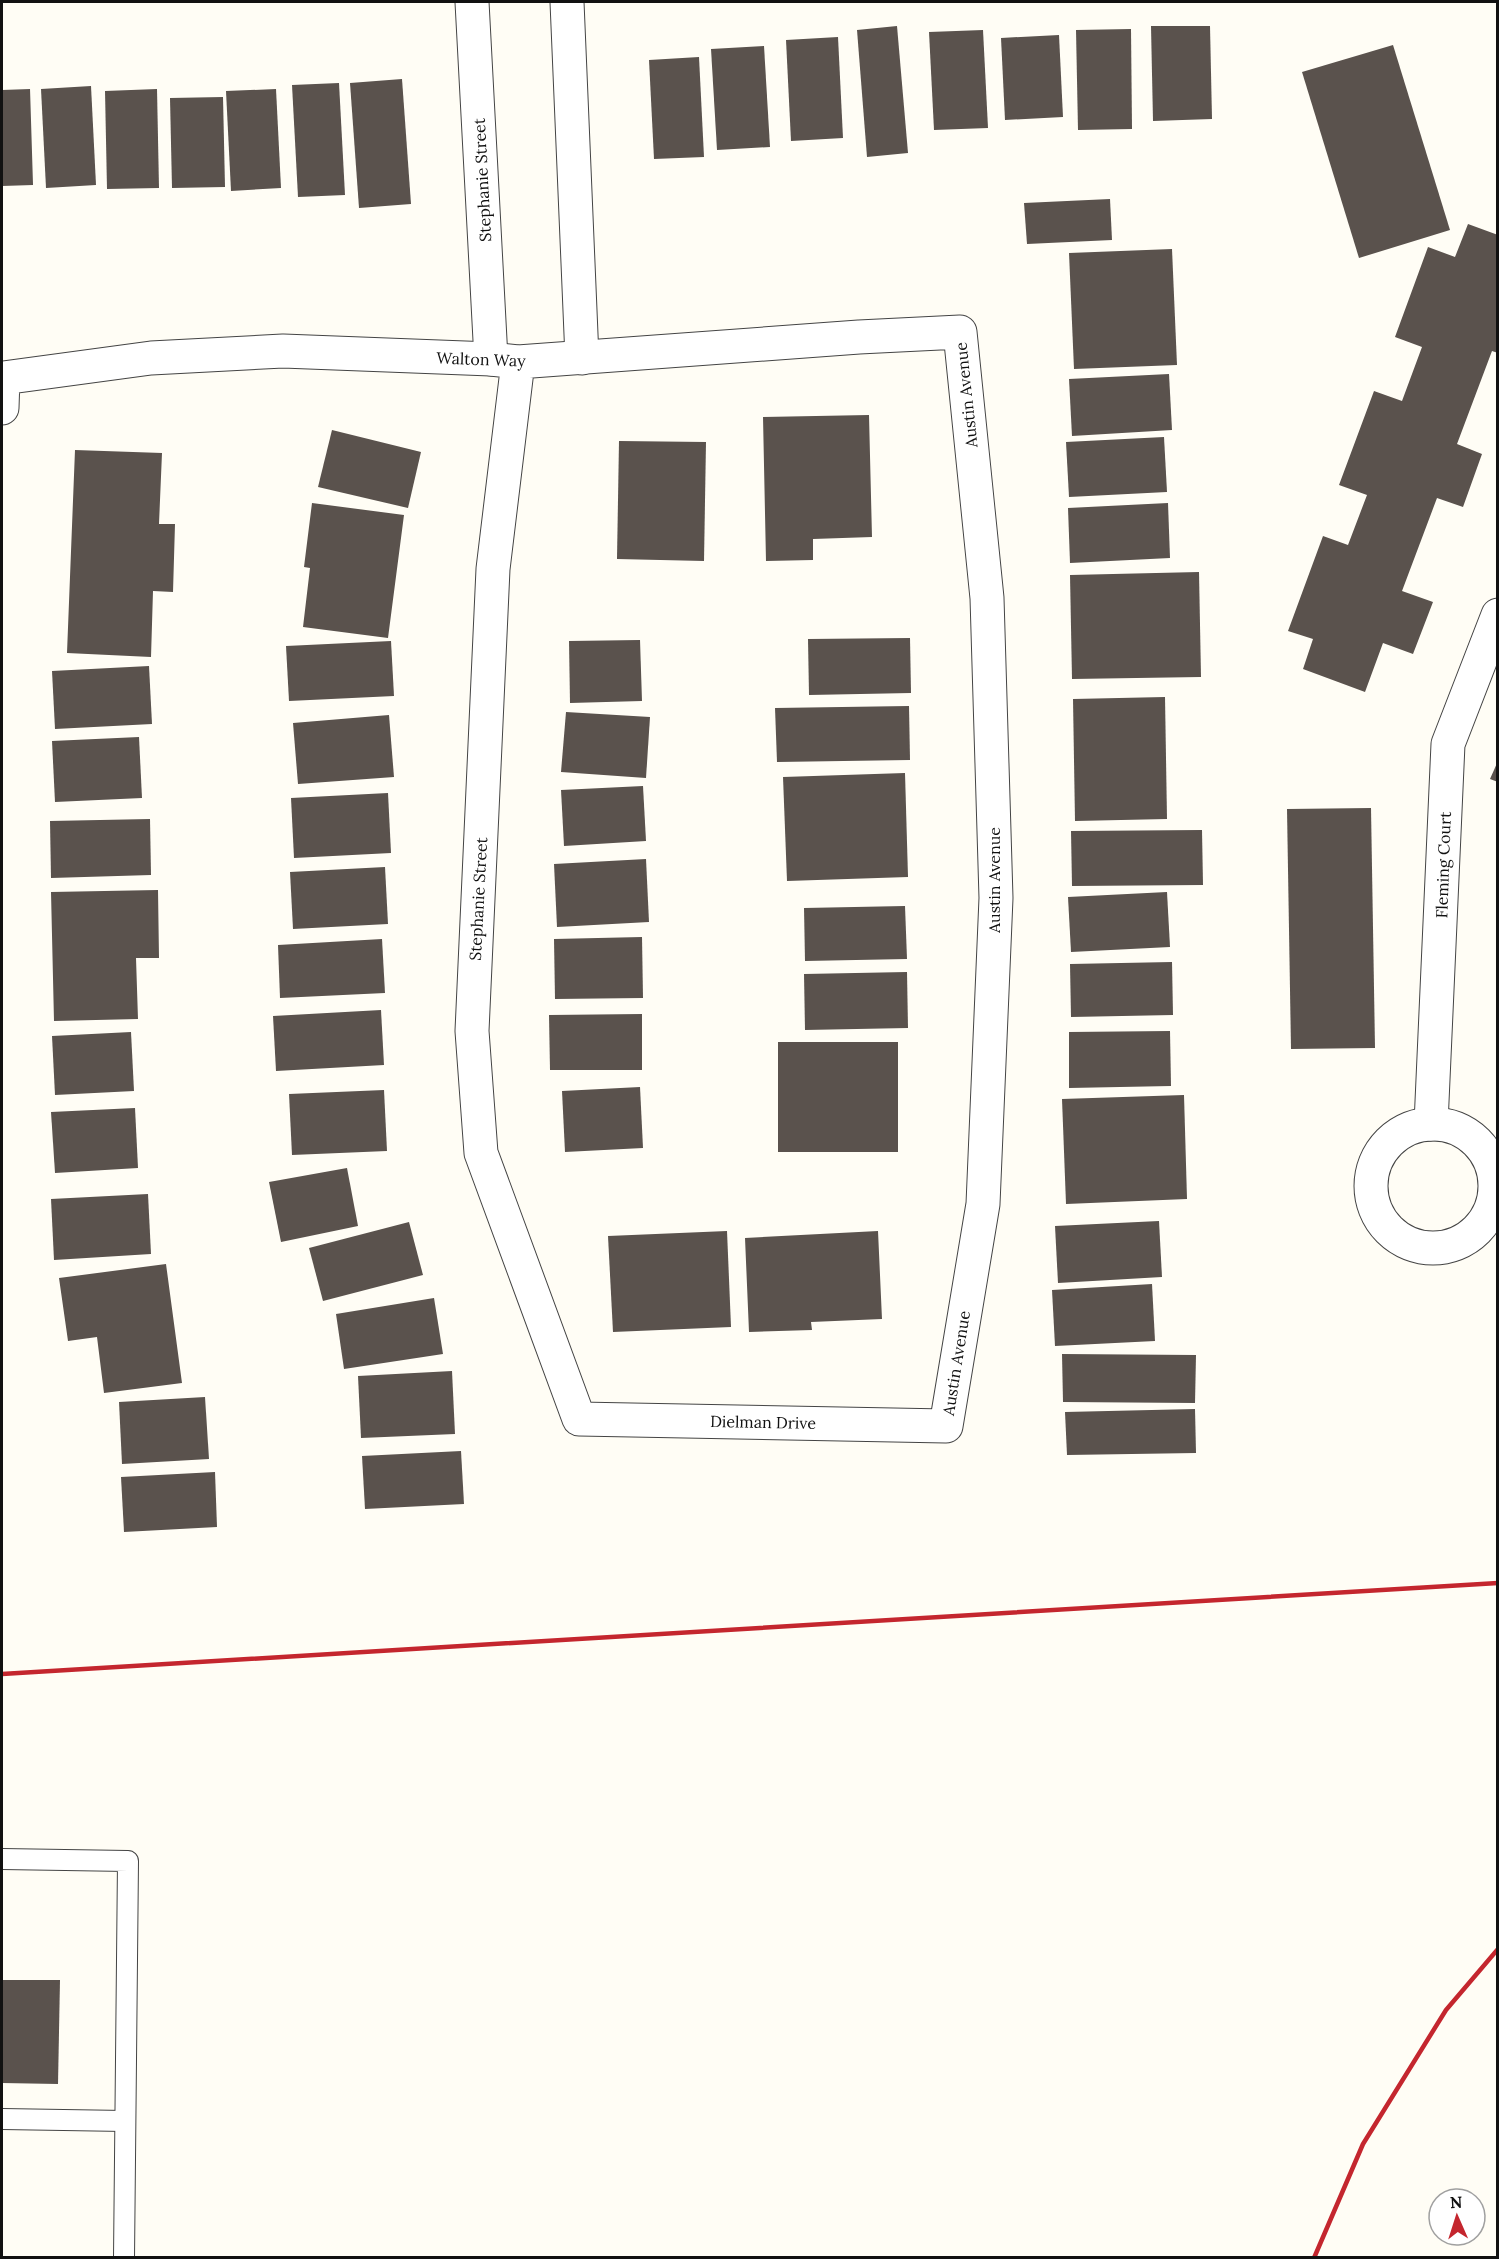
<svg xmlns="http://www.w3.org/2000/svg" width="1499" height="2259" font-family="Lora,serif">
  <style>
    .building { fill: #5a524d }
    .lines { fill: none; stroke-linecap: round; stroke-linejoin: round }
    .service-casing { stroke: #444; stroke-width: 22 }
    .minor-casing { stroke: #444; stroke-width: 35 }
    .service { stroke: #fff; stroke-width: 20 }
    .minor { stroke: #fff; stroke-width: 33 }
    .rail { stroke: #c4262e; stroke-width: 4.5 }
    .labels { text-anchor: middle; dominant-baseline: central; stroke-width: 6; stroke-linejoin: round; paint-order: stroke }
    .street-label { font-size: 16px; fill: #111; stroke: #fff }
  </style>
  <rect width="100%" height="100%" fill="#fffdf5"/>
  <g class="building">
    <polygon points="897,26 908,153 867,157 857,30"/>
    <polygon points="1151,26 1210,26 1212,119 1153,121"/>
    <polygon points="1131,29 1132,129 1078,130 1076,30"/>
    <polygon points="983,30 988,128 934,130 929,32"/>
    <polygon points="1059,35 1063,117 1005,120 1001,38"/>
    <polygon points="838,37 843,138 791,141 786,40"/>
    <polygon points="1393,45 1450,230 1359,258 1302,72"/>
    <polygon points="764,46 770,147 717,150 711,49"/>
    <polygon points="699,57 704,157 654,159 649,60"/>
    <polygon points="402,79 411,204 359,208 350,83"/>
    <polygon points="339,83 345,195 298,197 292,85"/>
    <polygon points="91,86 96,185 46,188 41,89"/>
    <polygon points="30,89 33,185 2,186 2,90"/>
    <polygon points="157,89 159,188 107,189 105,91"/>
    <polygon points="276,89 281,188 231,191 226,91"/>
    <polygon points="223,97 225,187 172,188 170,98"/>
    <polygon points="1110,199 1112,240 1027,244 1024,203"/>
    <polygon points="1468,224 1498,235 1498,353 1492,351 1457,444 1482,454 1463,507 1437,498 1402,591 1433,602 1413,654 1383,643 1365,692 1303,669 1313,639 1288,631 1323,536 1348,545 1367,495 1339,485 1374,391 1402,401 1422,347 1395,337 1428,247 1455,257"/>
    <polygon points="1172,249 1177,365 1074,369 1069,253"/>
    <polygon points="1169,374 1172,430 1072,436 1069,379"/>
    <polygon points="869,415 872,537 813,539 813,560 766,561 763,417"/>
    <polygon points="332,430 421,452 408,508 318,487"/>
    <polygon points="1164,437 1167,492 1069,497 1066,442"/>
    <polygon points="619,441 706,442 704,561 617,559"/>
    <polygon points="75,450 162,453 159,524 175,524 173,592 153,591 151,657 67,653"/>
    <polygon points="312,503 404,515 388,638 303,627 310,568 304,567"/>
    <polygon points="1168,503 1170,558 1070,563 1068,508"/>
    <polygon points="1199,572 1201,677 1072,679 1070,575"/>
    <polygon points="910,638 911,693 809,695 808,639"/>
    <polygon points="640,640 642,701 570,703 569,641"/>
    <polygon points="391,641 394,696 289,701 286,646"/>
    <polygon points="149,666 152,724 55,729 52,671"/>
    <polygon points="1165,697 1167,819 1075,821 1073,699"/>
    <polygon points="909,706 910,760 777,762 775,708"/>
    <polygon points="566,712 650,717 646,778 561,772"/>
    <polygon points="389,715 394,777 298,784 293,723"/>
    <polygon points="139,737 142,798 55,802 52,741"/>
    <polygon points="1498,761 1498,782 1490,779"/>
    <polygon points="905,773 908,877 787,881 783,777"/>
    <polygon points="643,786 646,841 564,846 561,790"/>
    <polygon points="388,793 391,853 294,858 291,798"/>
    <polygon points="1371,808 1375,1048 1291,1049 1287,809"/>
    <polygon points="150,819 151,875 51,878 50,821"/>
    <polygon points="1202,830 1203,885 1072,886 1071,831"/>
    <polygon points="646,859 649,922 557,927 554,864"/>
    <polygon points="385,867 388,924 293,929 290,872"/>
    <polygon points="158,890 159,958 136,958 138,1019 54,1021 51,892"/>
    <polygon points="1167,892 1170,947 1071,952 1068,897"/>
    <polygon points="905,906 907,959 805,961 804,908"/>
    <polygon points="642,937 643,998 555,999 554,939"/>
    <polygon points="382,939 385,993 280,998 278,945"/>
    <polygon points="1172,962 1173,1015 1071,1017 1070,964"/>
    <polygon points="907,972 908,1028 805,1030 804,974"/>
    <polygon points="381,1010 384,1065 276,1071 273,1016"/>
    <polygon points="642,1014 642,1070 550,1070 549,1015"/>
    <polygon points="1170,1031 1171,1086 1069,1088 1069,1032"/>
    <polygon points="131,1032 134,1091 55,1095 52,1036"/>
    <rect x="778" y="1042" width="120" height="110"/>
    <polygon points="640,1087 643,1148 565,1152 562,1091"/>
    <polygon points="384,1090 387,1151 292,1155 289,1094"/>
    <polygon points="1184,1095 1187,1199 1066,1204 1062,1099"/>
    <polygon points="135,1108 138,1168 55,1173 51,1112"/>
    <polygon points="347,1168 358,1226 281,1242 269,1182"/>
    <polygon points="148,1194 151,1254 54,1260 51,1199"/>
    <polygon points="1159,1221 1162,1277 1058,1283 1055,1226"/>
    <polygon points="409,1222 423,1275 323,1301 309,1248"/>
    <polygon points="727,1231 731,1327 613,1332 608,1236"/>
    <polygon points="878,1231 882,1319 811,1322 812,1330 749,1332 745,1238"/>
    <polygon points="166,1264 182,1383 104,1393 97,1337 68,1341 59,1278"/>
    <polygon points="1152,1284 1155,1341 1055,1346 1052,1290"/>
    <polygon points="434,1298 443,1354 344,1369 336,1314"/>
    <polygon points="1062,1354 1196,1355 1195,1403 1063,1402"/>
    <polygon points="452,1371 455,1434 361,1438 358,1376"/>
    <polygon points="205,1397 209,1459 122,1464 119,1402"/>
    <polygon points="1195,1409 1196,1453 1067,1455 1065,1412"/>
    <polygon points="461,1451 464,1504 365,1509 362,1456"/>
    <polygon points="215,1472 217,1527 124,1532 121,1477"/>
    <polygon points="2,1980 60,1980 58,2084 2,2083"/>
  </g>
  <g class="lines">
    <defs>
      <g id="service">
        <polyline points="2,1859 128,1861 124,2258"/>
        <polyline points="2,2119 125,2121"/>
      </g>
      <g id="minor">
        <polyline points="472,2 491,359"/>
        <polyline points="567,2 582,358"/>
        <polyline points="2,408 3,378 151,358 283,351 491,359 518,362 859,337 960,332 987,598 996,898 983,1204 946,1426 579,1419 481,1153 472,1031 493,569 518,362"/>
        <polyline points="1431,1124 1448,744 1498,615"/>
        <circle cx="1433" cy="1186" r="62"/>
      </g>
    </defs>
    <use href="#service" class="service-casing"/>
    <use href="#minor" class="minor-casing"/>
    <use href="#service" class="service"/>
    <use href="#minor" class="minor"/>
    <g class="rail">
      <polyline points="2,1674 1498,1583"/>
      <polyline points="1314,2258 1363,2144 1446,2010 1498,1949"/>
    </g>
  </g>
  <g class="labels">
    <g class="street-label">
      <text transform="translate(482 180) rotate(-93)">Stephanie Street</text>
      <text transform="translate(481 359) rotate(2)">Walton Way</text>
      <text transform="translate(966 395) rotate(-96)">Austin Avenue</text>
      <text transform="translate(1443 865) rotate(-88)">Fleming Court</text>
      <text transform="translate(994 880) rotate(-90)">Austin Avenue</text>
      <text transform="translate(478 899) rotate(-87)">Stephanie Street</text>
      <text transform="translate(956 1363) rotate(-81)">Austin Avenue</text>
      <text transform="translate(763 1422) rotate(1)">Dielman Drive</text>
    </g>
  </g>
  <rect width="1499" height="2259" fill="none" stroke="#111111" stroke-width="6"/>
  <g transform="translate(1457 2217) rotate(357)"><circle r="28" fill="#ffffff" stroke="#a0a0a0" stroke-width="1.5"/>
  <path d="M0-4.5L10 22L0 15L-10 22Z" fill="#c4262e"/>
  <text y="-9" font-size="16" font-weight="bold" text-anchor="middle" fill="#111111">N</text>
  </g>
</svg>
